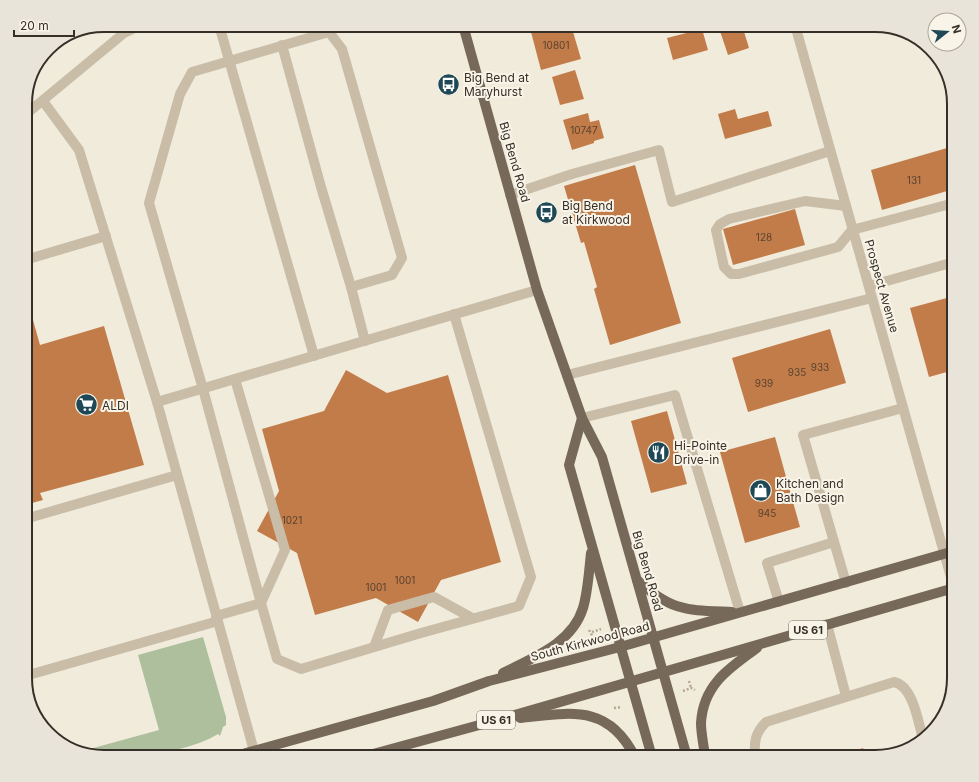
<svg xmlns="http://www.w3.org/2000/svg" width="979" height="782" font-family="Inter,sans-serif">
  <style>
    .green { fill: #adbf9c }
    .building { fill: #c27c49 }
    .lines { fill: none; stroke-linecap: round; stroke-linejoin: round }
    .path { stroke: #b4a792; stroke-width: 2.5; stroke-dasharray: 2 2; stroke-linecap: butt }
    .minor { stroke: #c9bda8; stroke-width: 10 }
    .major { stroke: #776959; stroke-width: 10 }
    .labels { text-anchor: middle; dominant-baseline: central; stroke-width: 4; stroke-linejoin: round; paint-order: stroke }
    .number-label { font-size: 10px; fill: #594230 }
    .shield { fill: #f9f4e8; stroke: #706a62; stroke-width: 1 }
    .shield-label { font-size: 11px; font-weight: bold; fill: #362f28 }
    .poi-label { font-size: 12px; fill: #362f28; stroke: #f9f4e8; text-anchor: start }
    .street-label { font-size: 12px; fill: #362f28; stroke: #f9f4e8 }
    .rim { fill: none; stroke: #362f28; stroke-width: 2 }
  </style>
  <rect width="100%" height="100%" fill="#f1ebdc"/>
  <path class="green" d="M203,637L226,717V725L223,727L220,736L218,734C195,749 131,762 103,757C97,756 91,752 86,750L159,730L138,655Z"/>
  <g class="building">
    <polygon points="555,25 571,25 581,59 541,70 531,32"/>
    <polygon points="718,25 742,25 749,48 728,55"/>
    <polygon points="702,29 708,50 673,60 667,38"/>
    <polygon points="575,70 584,99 560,105 552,77"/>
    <polygon points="735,109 738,119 768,111 772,126 725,139 718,114"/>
    <polygon points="588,113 590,122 599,120 604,138 594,141 594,143 572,150 563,120"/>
    <polygon points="954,146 954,189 882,210 871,170"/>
    <polygon points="635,165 681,323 610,345 594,289 597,287 584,242 581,243 564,186"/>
    <polygon points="795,209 805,245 733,265 723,229"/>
    <polygon points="954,296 954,370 929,377 910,308"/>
    <polygon points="33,320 40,345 104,326 144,465 40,493 43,500 25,505 25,322"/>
    <polygon points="830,329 846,383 748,412 732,358"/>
    <polygon points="346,370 387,393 448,375 457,406 501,562 441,580 418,622 376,598 315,615 297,553 257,531 279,491 262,429 324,411"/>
    <polygon points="667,411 687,484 651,493 631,421"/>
    <polygon points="775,437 800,527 745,543 720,452"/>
    <polygon points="863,748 866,757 836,757"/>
  </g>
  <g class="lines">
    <g class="path">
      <polyline points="589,630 594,639"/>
      <polyline points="592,632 601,629"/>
      <polyline points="689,681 691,688"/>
      <polyline points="683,691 691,688 695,690"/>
      <polyline points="614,708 622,707"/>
    </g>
    <g class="minor">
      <polyline points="219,25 314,356"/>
      <polyline points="795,25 954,588"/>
      <polyline points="282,45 321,187 351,287"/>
      <polyline points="43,101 79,150 157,402 254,751"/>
      <polyline points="25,115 124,33 141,25"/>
      <polyline points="510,195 572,174 659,150 672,202 830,151"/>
      <polyline points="846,206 805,201 729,219 720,224 716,230 724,267 731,274 739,274 838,247 852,230 954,203"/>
      <polyline points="25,260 106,236"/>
      <polyline points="869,286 954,262"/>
      <polyline points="567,375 872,298"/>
      <polyline points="235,379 285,550 261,603"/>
      <polyline points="157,402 537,290"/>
      <polyline points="582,418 675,395 740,612"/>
      <polyline points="25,519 177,475"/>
      <polyline points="846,583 803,435 903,408"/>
      <polyline points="779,602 767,563 834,542"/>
      <polyline points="261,603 203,389 149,203 180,94 192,72 329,32 342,49 402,258 392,275 351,287 365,341"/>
      <polyline points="216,616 261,603 277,659 301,669 421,633 519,606 531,577 454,314"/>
      <polyline points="827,624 846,696"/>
      <polyline points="374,647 388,610 434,597 472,618"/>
      <polyline points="25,676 218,621"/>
      <path d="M755,757C754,742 755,733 766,722L894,682C913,686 918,721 923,739"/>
    </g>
    <g class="major">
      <polyline points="463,25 537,290 582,418 602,457 687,757"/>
      <polyline points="582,418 569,465 652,757"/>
      <path d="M637,580C672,612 687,610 732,612"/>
      <path d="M503,673C532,658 572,644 583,608C588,591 589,571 591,553"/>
      <path d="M520,718C570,713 608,703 635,757"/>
      <polyline points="232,757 433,701 489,681 620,647 954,551"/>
      <polyline points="362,757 494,721 954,588"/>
      <path d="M705,757C704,746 701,734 701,723C703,685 729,668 757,648"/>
    </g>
  </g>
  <defs>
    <symbol id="bus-disc" viewBox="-11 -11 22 22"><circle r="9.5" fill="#1f4856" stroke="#f9f4e8"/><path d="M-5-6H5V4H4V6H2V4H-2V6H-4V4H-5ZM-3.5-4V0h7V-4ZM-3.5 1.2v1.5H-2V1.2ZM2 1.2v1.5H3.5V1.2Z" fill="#fff"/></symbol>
    <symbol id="supermarket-disc" viewBox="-11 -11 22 22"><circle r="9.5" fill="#1f4856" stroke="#f9f4e8"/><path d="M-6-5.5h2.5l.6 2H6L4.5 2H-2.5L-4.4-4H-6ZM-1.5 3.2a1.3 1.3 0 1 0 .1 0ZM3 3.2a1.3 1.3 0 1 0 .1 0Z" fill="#fff"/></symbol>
    <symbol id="restaurant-disc" viewBox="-11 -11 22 22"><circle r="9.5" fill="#1f4856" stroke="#f9f4e8"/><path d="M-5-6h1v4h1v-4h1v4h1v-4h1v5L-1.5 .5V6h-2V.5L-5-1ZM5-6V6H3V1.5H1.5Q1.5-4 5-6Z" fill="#fff"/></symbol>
    <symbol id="shop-disc" viewBox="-11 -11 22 22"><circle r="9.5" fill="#1f4856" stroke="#f9f4e8"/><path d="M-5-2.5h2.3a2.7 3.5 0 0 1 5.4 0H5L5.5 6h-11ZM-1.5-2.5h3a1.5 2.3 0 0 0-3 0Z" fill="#fff"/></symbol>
  </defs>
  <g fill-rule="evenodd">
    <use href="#bus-disc" x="436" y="72" width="25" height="25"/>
    <use href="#bus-disc" x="534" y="200" width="25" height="25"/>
    <use href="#supermarket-disc" x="74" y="392" width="25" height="25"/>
    <use href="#restaurant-disc" x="646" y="440" width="25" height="25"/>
    <use href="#shop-disc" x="748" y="478" width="25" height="25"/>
  </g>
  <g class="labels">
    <g class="number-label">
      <text x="556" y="45">10801</text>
      <text x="584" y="130">10747</text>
      <text x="914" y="180">131</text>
      <text x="764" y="237">128</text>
      <text x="820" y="367">933</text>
      <text x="797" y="372">935</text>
      <text x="764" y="383">939</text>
      <text x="767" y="513">945</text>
      <text x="292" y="520">1021</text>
      <text x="405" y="580">1001</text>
      <text x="376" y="587">1001</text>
    </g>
    <g class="shield">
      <rect x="789" y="621" width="38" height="18" rx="3"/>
      <rect x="477" y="711" width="38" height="18" rx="3"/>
    </g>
    <g class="shield-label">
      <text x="808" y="630">US 61</text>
      <text x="496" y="720">US 61</text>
    </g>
    <g class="poi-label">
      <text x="464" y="77">Big Bend at<tspan x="464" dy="14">Maryhurst</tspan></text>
      <text x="562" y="205">Big Bend<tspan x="562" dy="14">at Kirkwood</tspan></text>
      <text x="102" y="405">ALDI</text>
      <text x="674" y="445">Hi-Pointe<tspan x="674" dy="14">Drive-in</tspan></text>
      <text x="776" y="483">Kitchen and<tspan x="776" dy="14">Bath Design</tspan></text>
    </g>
    <g class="street-label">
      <text transform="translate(515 162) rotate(74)">Big Bend Road</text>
      <text transform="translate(882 286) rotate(74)">Prospect Avenue</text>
      <text transform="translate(648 571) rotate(74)">Big Bend Road</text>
      <text transform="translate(590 641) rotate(-15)">South Kirkwood Road</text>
    </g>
  </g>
  <path d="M0 0H979V782H0ZM104 32H875A72 72 0 0 1 947 104V678A72 72 0 0 1 875 750H104A72 72 0 0 1 32 678V104A72 72 0 0 1 104 32Z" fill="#e9e4d9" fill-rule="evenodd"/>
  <path class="rim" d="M104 32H875A72 72 0 0 1 947 104V678A72 72 0 0 1 875 750H104A72 72 0 0 1 32 678V104A72 72 0 0 1 104 32Z"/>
  <g transform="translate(947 32) rotate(73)"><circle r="19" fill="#f9f4e8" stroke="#aba59b"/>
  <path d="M0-3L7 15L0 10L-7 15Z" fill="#1f4856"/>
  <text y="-6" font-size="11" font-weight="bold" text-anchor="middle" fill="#362f28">N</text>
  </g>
  <path d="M14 30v6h60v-6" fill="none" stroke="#362f28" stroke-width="2"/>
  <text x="20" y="30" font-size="12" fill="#362f28" stroke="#f9f4e8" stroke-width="3" paint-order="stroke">20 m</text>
</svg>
